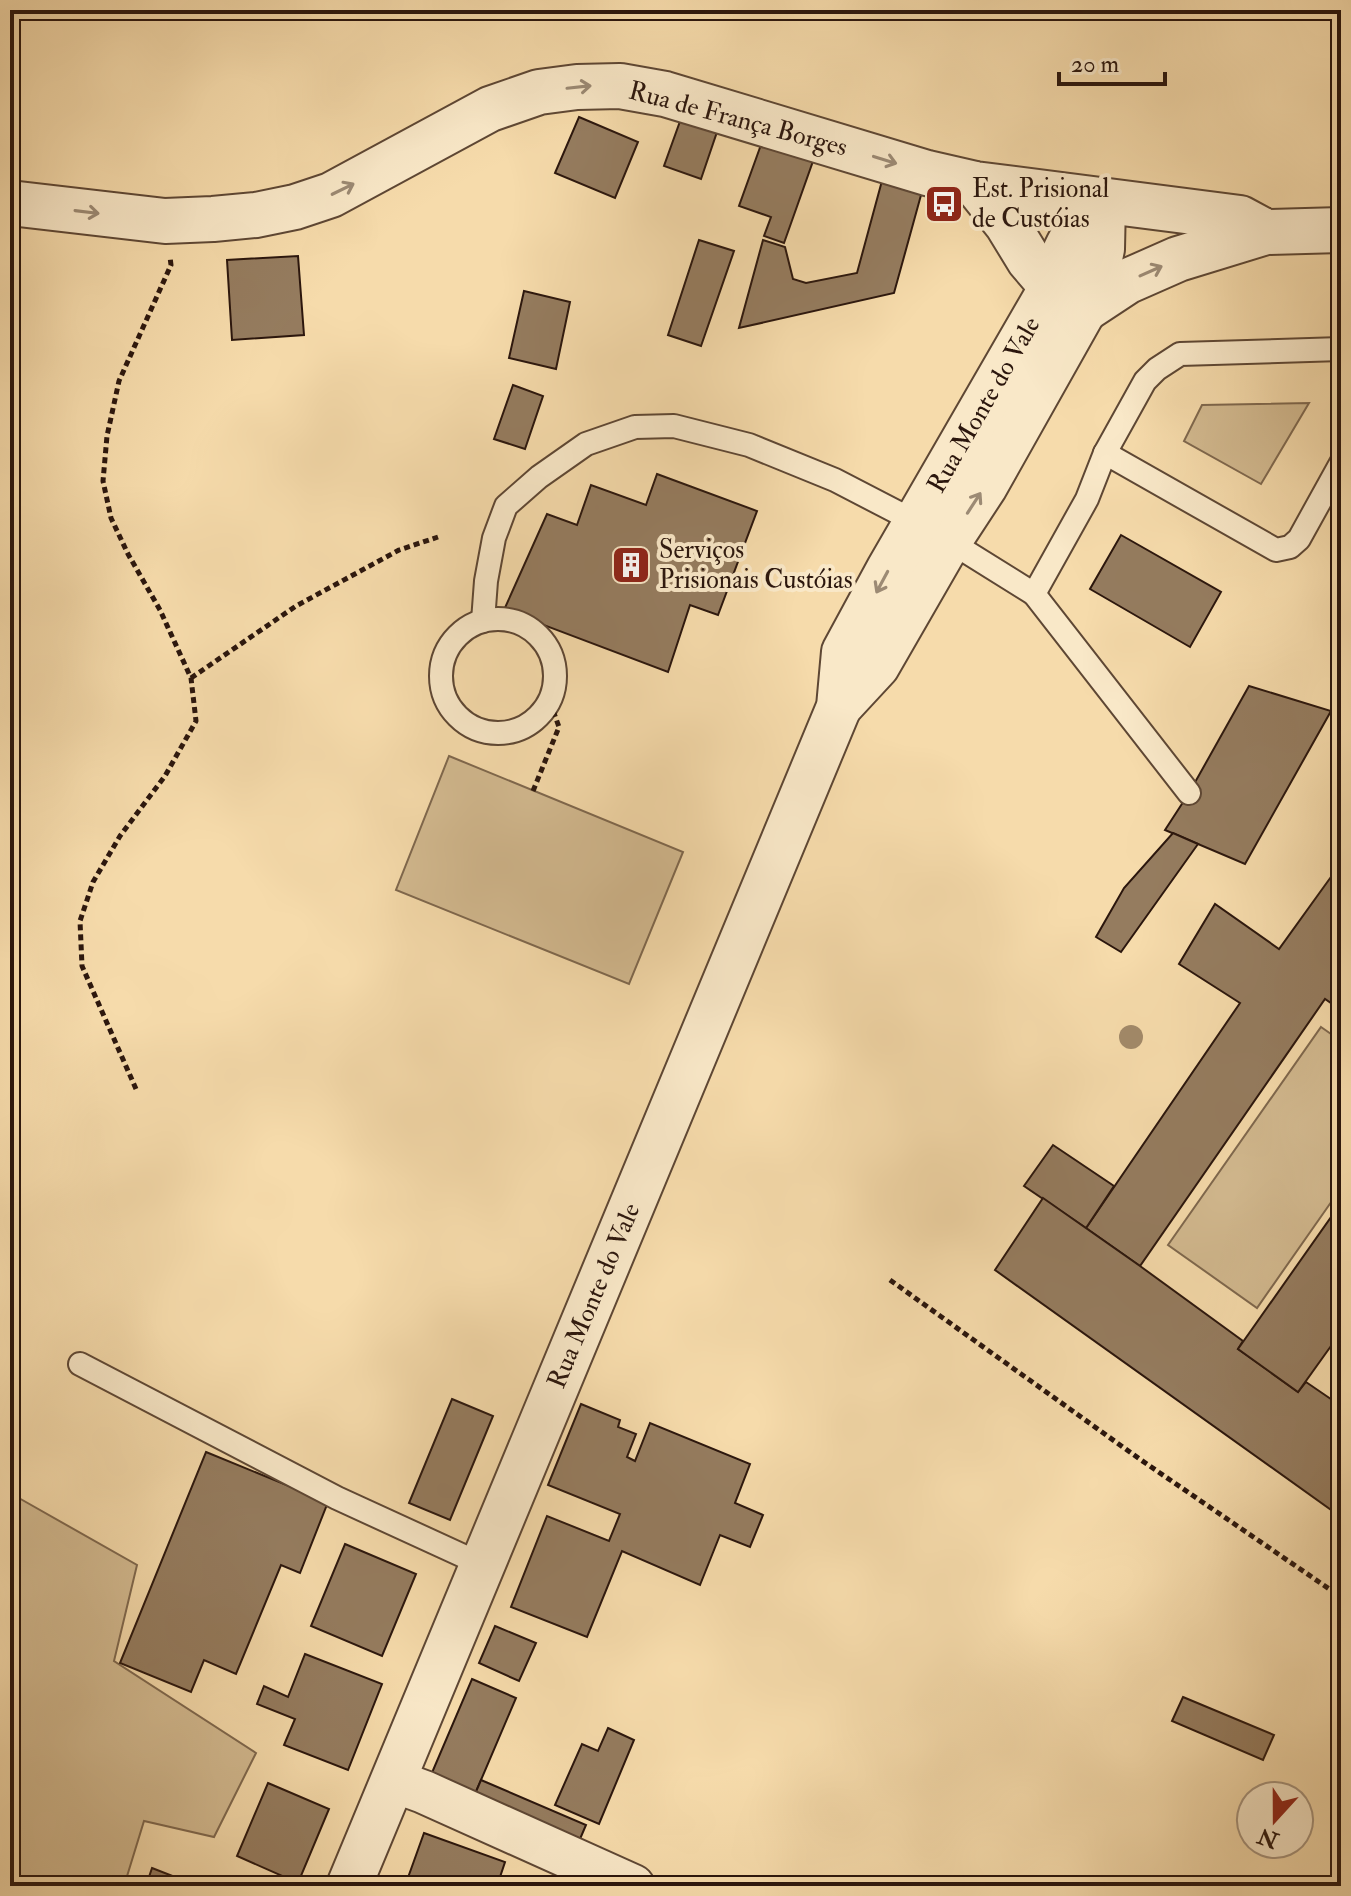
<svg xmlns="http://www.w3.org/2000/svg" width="1351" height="1896" font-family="'IM FELL Double Pica',serif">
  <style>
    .green { fill: #d3ba90; stroke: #7f684e; stroke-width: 2 }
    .building { fill: #957c5f; stroke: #2b160d; stroke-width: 2 }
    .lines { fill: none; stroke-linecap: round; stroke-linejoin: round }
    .service-casing { stroke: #5e4734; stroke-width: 26 }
    .minor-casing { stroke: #5e4734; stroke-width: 46 }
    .tertiary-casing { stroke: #5e4734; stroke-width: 48 }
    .path { stroke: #2b160d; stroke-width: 5; stroke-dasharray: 6 4; stroke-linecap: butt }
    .service { stroke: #f9e8c8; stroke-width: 22 }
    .minor { stroke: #f9e8c8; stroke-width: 42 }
    .tertiary { stroke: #f9e8c8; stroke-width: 44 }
    .tree { fill: #a28a6a }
    .oneway { stroke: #9c8a74 }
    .labels { text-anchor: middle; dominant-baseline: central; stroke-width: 8; stroke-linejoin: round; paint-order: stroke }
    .street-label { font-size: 26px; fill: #2b160d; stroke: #f9e8c8 }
    .poi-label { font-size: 26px; fill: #2b160d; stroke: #f9e8c8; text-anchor: start }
  </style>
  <rect width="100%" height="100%" fill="#f6dbab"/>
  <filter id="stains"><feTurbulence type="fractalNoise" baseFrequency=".0025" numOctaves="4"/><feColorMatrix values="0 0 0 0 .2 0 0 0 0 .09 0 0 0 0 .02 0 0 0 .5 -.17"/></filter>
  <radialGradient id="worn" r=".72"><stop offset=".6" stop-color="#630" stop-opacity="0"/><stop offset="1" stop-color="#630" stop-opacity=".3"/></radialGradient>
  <g class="green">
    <polygon points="1309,403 1261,484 1184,441 1202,405"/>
    <polygon points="449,756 683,852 629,984 396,890"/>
    <polygon points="1321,1027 1341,1041 1341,1188 1257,1308 1168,1245"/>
    <polygon points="10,1493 137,1565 114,1661 256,1753 214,1837 144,1821 124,1886 10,1886"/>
  </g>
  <g class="building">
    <polygon points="683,113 719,126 701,179 664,166"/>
    <polygon points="579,117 638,142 615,198 555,173"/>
    <polygon points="767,128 818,147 784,243 764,236 771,217 739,206"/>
    <polygon points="886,166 926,177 894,293 739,328 763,240 785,247 793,279 806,283 857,273"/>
    <polygon points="699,240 734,251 701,346 668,335"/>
    <polygon points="298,256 304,335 232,340 227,260"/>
    <polygon points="524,291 570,302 556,369 509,358"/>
    <polygon points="513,385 543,396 525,449 494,439"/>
    <polygon points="657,474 757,511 718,615 690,605 668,672 504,610 547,514 577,525 591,485 646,505"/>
    <polygon points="1121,535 1221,592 1190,647 1090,589"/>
    <polygon points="1249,686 1331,711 1245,864 1165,830 1189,793"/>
    <polygon points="1173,833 1198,844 1121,952 1096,937 1124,888"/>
    <polygon points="1341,863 1341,1010 1325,999 1140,1266 1086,1228 1240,1003 1179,964 1215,904 1279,949"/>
    <polygon points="1053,1145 1114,1186 1086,1228 1024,1186"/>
    <polygon points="1043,1198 1140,1266 1243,1341 1238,1349 1298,1392 1306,1382 1341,1406 1341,1517 995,1270"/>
    <polygon points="1341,1203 1341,1332 1298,1392 1238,1349"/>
    <polygon points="452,1399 493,1416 450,1520 409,1503"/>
    <polygon points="581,1404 620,1420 618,1427 636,1434 627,1457 635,1461 650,1423 750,1464 735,1503 763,1515 750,1547 720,1535 700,1585 622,1551 587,1637 511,1607 547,1516 609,1541 620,1514 548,1485"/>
    <polygon points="206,1452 328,1502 300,1573 281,1565 236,1674 204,1660 191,1692 120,1663"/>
    <polygon points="345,1544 416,1574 382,1656 311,1626"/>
    <polygon points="495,1626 536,1643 519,1681 479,1663"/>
    <polygon points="305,1654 382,1684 348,1770 284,1745 295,1719 257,1704 264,1686 288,1697"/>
    <polygon points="472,1679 516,1698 475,1794 431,1775"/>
    <polygon points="1183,1697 1274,1735 1263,1760 1172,1721"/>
    <polygon points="608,1728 634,1740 599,1824 555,1805 582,1744 598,1751"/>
    <polygon points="481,1780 586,1825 577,1846 475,1794"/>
    <polygon points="268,1783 329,1809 298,1883 237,1856"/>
    <polygon points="424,1833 505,1862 497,1886 405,1886"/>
    <polygon points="152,1868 183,1880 181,1886 146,1886"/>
  </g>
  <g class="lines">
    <defs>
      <g id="service">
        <polyline points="1105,453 1276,550 1290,547 1299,539 1341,463"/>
        <polyline points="949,541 1034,594 1087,499 1105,453 1145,381 1157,369 1180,354 1341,349"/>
        <polyline points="1034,594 1189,793"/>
        <circle cx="498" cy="676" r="57"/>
        <polyline points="483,621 486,581 494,538 506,506 539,477 586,444 635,427 674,426 749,445 835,480 916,522"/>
        <polyline points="80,1364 337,1498 483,1565"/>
      </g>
      <polyline id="minor" points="394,1781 424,1792 633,1886"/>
      <g id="tertiary">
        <polyline points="975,184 1007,224 1029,260 1052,287"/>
        <polyline points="10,203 165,221 213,219 256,215 295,207 331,195 490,109 539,92 577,87 620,86 665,94 927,173 975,184 1240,218 1266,232 1341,230"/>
        <polyline points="1084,310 1128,281 1178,259 1266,232"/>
        <polyline points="839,707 877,666 949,541 985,486 1084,310 1096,277 1102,249 1103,202"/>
        <path d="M349,1886L839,707L844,652L889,569L1052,287C1064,248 1073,230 1103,202"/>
      </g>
    </defs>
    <use href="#service" class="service-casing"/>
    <use href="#minor" class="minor-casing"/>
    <use href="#tertiary" class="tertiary-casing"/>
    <g class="path">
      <polyline points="191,678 296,606 399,550 438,537"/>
      <polyline points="533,791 559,727 550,702"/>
      <polyline points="136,1089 82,966 80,921 93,882 120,836 165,776 196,721 191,678 160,610 128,554 111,518 103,481 107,436 119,381 171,265 170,257"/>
      <polyline points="890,1280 1141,1460 1341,1597"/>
    </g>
    <use href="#service" class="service"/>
    <use href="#minor" class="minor"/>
    <use href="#tertiary" class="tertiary"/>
  </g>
  <circle class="tree" cx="1131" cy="1037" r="12"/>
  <defs><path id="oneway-shaft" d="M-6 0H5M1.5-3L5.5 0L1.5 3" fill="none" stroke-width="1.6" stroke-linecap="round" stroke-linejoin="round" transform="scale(2)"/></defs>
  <g class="oneway">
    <use href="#oneway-shaft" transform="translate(579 87) rotate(-6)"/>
    <use href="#oneway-shaft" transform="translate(885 160) rotate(17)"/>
    <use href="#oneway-shaft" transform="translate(343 189) rotate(-26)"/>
    <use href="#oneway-shaft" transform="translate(87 212) rotate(7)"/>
    <use href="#oneway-shaft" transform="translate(1151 271) rotate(-24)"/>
    <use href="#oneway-shaft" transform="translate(974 503) rotate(-57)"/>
    <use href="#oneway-shaft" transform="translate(882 582) rotate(118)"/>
  </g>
  <defs>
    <symbol id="bus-square" viewBox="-11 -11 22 22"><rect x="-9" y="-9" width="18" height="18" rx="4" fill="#8f2418" stroke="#f9e8c8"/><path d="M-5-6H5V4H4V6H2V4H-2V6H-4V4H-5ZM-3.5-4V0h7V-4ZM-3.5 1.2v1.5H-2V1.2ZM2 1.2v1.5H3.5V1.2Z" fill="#fff"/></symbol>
    <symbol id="building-square" viewBox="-11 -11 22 22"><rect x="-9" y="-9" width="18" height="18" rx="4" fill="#8f2418" stroke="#f9e8c8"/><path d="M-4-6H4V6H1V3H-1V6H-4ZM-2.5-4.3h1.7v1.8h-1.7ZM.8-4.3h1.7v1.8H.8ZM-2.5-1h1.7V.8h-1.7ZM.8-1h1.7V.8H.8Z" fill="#fff"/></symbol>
  </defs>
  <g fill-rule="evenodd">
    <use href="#bus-square" x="922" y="182" width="44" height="44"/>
    <use href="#building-square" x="609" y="543" width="44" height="44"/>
  </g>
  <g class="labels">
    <g class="street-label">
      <text transform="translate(738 119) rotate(15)">Rua de França Borges</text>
      <text transform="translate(984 405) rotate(-60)">Rua Monte do Vale</text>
      <text transform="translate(594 1296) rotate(-67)">Rua Monte do Vale</text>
    </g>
    <g class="poi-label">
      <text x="972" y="189">Est. Prisional<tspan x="972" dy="30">de Custóias</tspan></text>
      <text x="659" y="550">Serviços<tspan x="659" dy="30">Prisionais Custóias</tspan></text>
    </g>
  </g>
  <rect width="1351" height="1896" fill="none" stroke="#f6dbab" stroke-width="40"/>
  <rect x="12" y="12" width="1327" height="1872" fill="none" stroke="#2b160d" stroke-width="4"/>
  <rect x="20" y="20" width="1311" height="1856" fill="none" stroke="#2b160d" stroke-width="2"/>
  <g transform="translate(1275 1820) rotate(201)"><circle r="38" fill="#f9e8c8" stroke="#a7947d" stroke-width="2"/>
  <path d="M0-6L14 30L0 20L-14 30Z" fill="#8f2418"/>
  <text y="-12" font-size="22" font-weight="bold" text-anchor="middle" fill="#2b160d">N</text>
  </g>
  <path d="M1059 72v12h106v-12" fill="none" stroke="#2b160d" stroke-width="4"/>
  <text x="1071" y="72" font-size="24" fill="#2b160d" stroke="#f9e8c8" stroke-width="6" paint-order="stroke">20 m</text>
  <rect width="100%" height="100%" filter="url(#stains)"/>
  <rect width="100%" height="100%" fill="url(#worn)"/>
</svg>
